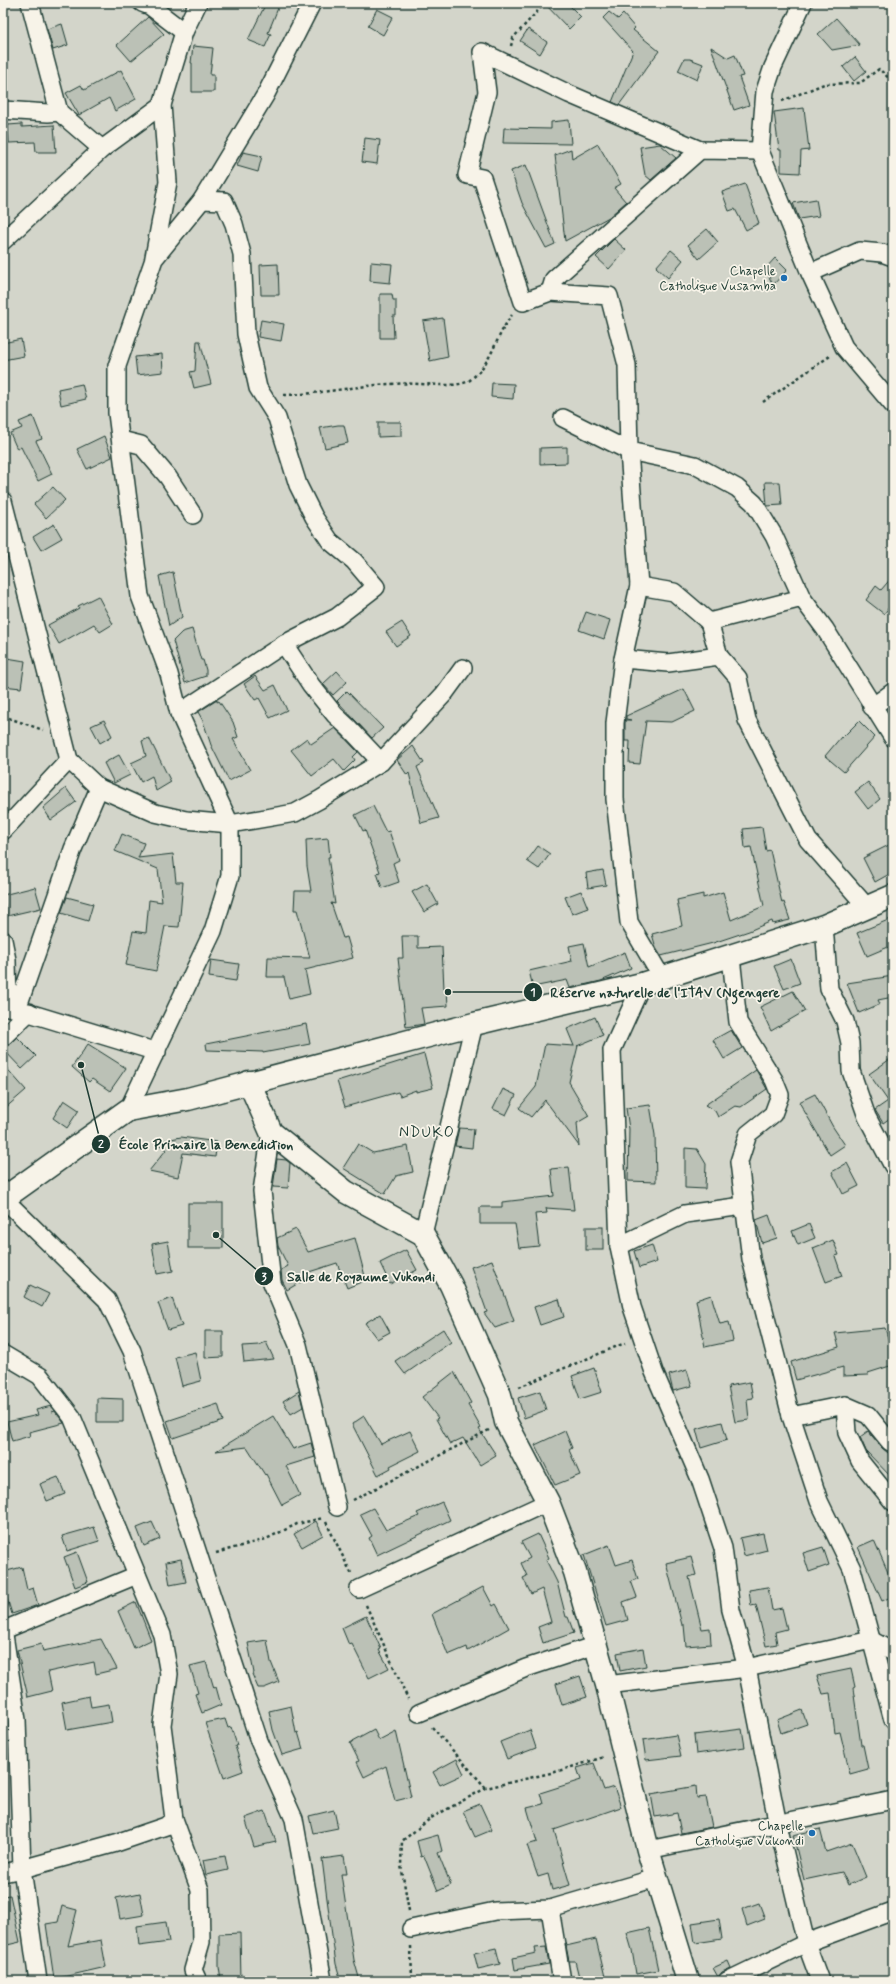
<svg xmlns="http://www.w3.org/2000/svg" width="896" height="1984" font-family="Mynerve,sans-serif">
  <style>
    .green { fill: #d3d5ca; stroke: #79897f }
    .building { fill: #bbc1b6; stroke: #1f3d34 }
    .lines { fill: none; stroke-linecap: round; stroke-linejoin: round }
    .minor-casing { stroke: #1f3d34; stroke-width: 20 }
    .tertiary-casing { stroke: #1f3d34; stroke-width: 25 }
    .path { stroke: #1f3d34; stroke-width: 2.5; stroke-dasharray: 3 3; stroke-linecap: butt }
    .minor { stroke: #f7f3e8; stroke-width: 17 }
    .tertiary { stroke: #f7f3e8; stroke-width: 22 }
    .poi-dot { fill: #1f6fb2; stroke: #f7f3e8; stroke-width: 1.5 }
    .labels { text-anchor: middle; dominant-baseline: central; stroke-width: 3.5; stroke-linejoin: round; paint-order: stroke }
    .poi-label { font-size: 13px; fill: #1f3d34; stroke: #f7f3e8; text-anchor: end }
    .quarter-label { font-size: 15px; letter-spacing: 1px; fill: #1f3d34; stroke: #f7f3e8 }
    .leader { fill: none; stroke: #1f3d34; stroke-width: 1.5 }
    .callout-dot { fill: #1f3d34; stroke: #f7f3e8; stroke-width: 1.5 }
    .mark-label { font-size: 12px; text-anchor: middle; font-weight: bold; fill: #fff }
    .callout-label { font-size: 14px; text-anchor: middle; font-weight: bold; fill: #1f3d34; stroke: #f7f3e8; stroke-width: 3.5; stroke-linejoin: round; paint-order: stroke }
  </style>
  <rect width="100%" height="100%" fill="#f7f3e8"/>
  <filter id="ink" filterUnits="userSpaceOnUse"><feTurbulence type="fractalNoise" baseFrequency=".025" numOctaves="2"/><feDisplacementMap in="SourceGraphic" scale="8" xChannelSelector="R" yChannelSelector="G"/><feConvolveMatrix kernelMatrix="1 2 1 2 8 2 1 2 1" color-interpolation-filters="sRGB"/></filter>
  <g filter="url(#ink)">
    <rect class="green" x="3" y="3" width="890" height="1978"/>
    <g class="building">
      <polygon points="266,3 280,3 268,33 271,34 265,47 248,40"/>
      <polygon points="544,3 567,3 581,17 569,29"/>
      <polygon points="377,9 393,17 383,35 368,26"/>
      <polygon points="609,12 618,19 623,14 635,28 633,30 659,51 619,105 612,102 633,51 603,18"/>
      <polygon points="148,17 164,34 131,61 117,45"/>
      <polygon points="836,18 860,45 832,50 818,34"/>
      <polygon points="62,24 68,45 53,50 47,29"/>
      <polygon points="528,29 547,42 540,54 520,41"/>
      <polygon points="193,46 213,48 210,75 214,75 214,92 192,92 192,63 191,63"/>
      <polygon points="711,47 728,58 735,55 743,76 739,77 749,105 734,110"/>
      <polygon points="855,57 866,71 854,81 843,67"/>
      <polygon points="684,59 690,59 703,64 697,80 678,71"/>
      <polygon points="121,70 136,99 115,111 109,98 79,115 66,93 81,85 84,90"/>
      <polygon points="804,108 809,150 801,151 800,173 781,172 781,150 779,150 774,112"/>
      <polygon points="569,120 571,144 503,143 504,128 551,129 551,122"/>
      <polygon points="22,124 22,127 54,125 56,152 36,152 35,142 9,143 8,125"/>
      <polygon points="365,138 380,140 377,164 362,162"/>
      <polygon points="598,144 621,184 614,188 626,202 609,217 565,241 555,155 571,149 572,159"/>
      <polygon points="660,144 676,158 651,180 645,175 640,147"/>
      <polygon points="243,152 262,156 258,172 237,166"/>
      <polygon points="526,165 555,244 546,248 522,203 511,171"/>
      <polygon points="745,184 759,223 746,230 735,209 729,211 722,192"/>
      <polygon points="816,199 819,216 799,219 793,203"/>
      <polygon points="707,229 718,242 699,259 688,245"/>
      <polygon points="614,239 626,250 609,269 596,257"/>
      <polygon points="671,250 683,260 668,278 656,267"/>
      <polygon points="775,258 787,270 773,285 765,269"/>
      <polygon points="371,262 392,264 390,283 370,281"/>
      <polygon points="278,264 279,295 261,295 260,265"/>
      <polygon points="380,294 392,294 393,300 396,300 396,316 393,316 394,338 380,338"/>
      <polygon points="443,318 448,357 430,361 423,321"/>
      <polygon points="261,320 284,324 281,341 258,337"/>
      <polygon points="21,339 24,356 3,360 3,343"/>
      <polygon points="197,341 200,341 211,384 194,388 190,372 195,371"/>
      <polygon points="162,354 163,372 137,375 135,357"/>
      <polygon points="492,383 514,384 513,399 491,397"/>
      <polygon points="82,384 86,399 61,405 58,389"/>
      <polygon points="33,416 42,439 36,441 52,474 38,481 21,447 17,449 10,433 22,428 19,422"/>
      <polygon points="378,422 401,422 401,436 378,437"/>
      <polygon points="338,425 344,425 348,443 325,448 320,428"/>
      <polygon points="104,436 112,457 87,469 77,449"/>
      <polygon points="567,447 567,463 540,464 540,448"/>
      <polygon points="765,482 780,482 782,505 767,506"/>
      <polygon points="53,487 65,500 46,518 34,504"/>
      <polygon points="54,524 62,538 41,550 33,537"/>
      <polygon points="173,572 182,617 169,626 159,576"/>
      <polygon points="893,576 893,602 884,614 866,600 876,586 881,590"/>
      <polygon points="98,596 113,624 100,632 94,624 59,644 48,625 79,608 78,606"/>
      <polygon points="586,612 610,620 604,639 579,630"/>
      <polygon points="402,622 411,636 396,646 386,632"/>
      <polygon points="192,629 201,660 203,660 206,670 206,676 185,683 173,641 182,632"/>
      <polygon points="7,658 25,661 21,688 3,686"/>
      <polygon points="337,671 347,682 333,695 323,684"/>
      <polygon points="255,676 265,690 275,685 287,710 270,718 259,698 255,700 244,684"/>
      <polygon points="684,689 695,711 672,722 646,721 640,764 629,763 630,741 625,741 625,720 631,720 626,719 626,716"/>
      <polygon points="347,691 383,728 372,738 337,701"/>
      <polygon points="217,700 217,702 219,701 233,722 238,737 233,739 250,770 229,781 211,745 203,721 198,712"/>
      <polygon points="104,720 112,736 100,743 91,726"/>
      <polygon points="859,721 875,737 844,772 825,756 841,737 842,738"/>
      <polygon points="335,728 358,752 353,757 355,760 344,771 334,759 312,776 291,750 307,738 311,744"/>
      <polygon points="149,738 171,782 156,791 152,776 141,782 131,763 146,756 142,741"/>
      <polygon points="413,746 424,763 417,767 439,818 421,823 409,773 407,775 397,760"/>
      <polygon points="119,755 130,775 114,783 104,763"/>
      <polygon points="868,782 880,799 868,809 855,792"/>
      <polygon points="66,788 76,802 51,820 43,808"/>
      <polygon points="373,806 386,832 389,831 399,860 393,863 399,882 382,888 377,873 380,872 365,830 363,831 355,815"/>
      <polygon points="762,827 766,851 770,850 782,903 784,902 790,920 773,924 772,921 749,931 713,943 661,956 656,948 652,934 682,926 677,900 703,894 703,898 723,892 731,920 764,906 751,847 745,848 743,829"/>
      <polygon points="122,834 144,843 138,858 173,854 176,882 183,882 179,927 165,926 156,971 126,965 133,931 146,933 149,900 162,902 158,869 115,851"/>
      <polygon points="328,838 330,857 328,857 335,904 331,903 343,938 347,937 353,958 305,970 310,994 289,999 284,977 267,977 268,957 310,958 297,910 294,910 295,891 311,891 307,866 306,840"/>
      <polygon points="893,843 893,872 875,882 863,858"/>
      <polygon points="538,846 550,854 539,869 527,861"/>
      <polygon points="603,870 606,885 588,888 586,873"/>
      <polygon points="427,884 438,904 424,912 412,892"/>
      <polygon points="35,887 41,908 7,916 3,895"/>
      <polygon points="581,891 588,908 572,914 565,897"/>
      <polygon points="67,897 93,904 88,921 61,913"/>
      <polygon points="893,918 893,945 867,956 857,933"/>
      <polygon points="402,936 418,936 418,948 442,947 444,989 447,989 448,1006 421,1008 424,1024 406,1027 398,958 403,958"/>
      <polygon points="584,943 589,967 625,952 631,968 601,981 570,988 567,980 533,987 529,971 572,961 569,946"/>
      <polygon points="791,959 800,983 784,989 774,966"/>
      <polygon points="211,960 239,964 236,981 209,977"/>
      <polygon points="893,976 893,997 878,1000 880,1004 859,1013 847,983"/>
      <polygon points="793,991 805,1011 771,1031 760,1007"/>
      <polygon points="595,1017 603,1035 577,1046 578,1046 569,1082 589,1116 577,1123 579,1146 545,1100 531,1117 519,1108 536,1087 545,1044 574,1046 567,1029"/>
      <polygon points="306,1024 310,1044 263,1053 263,1052 207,1050 206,1044"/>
      <polygon points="731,1030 742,1048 724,1059 713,1040"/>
      <polygon points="17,1037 36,1056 22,1069 3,1049"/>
      <polygon points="88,1044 126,1068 110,1091 92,1079 89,1082 72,1067"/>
      <polygon points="424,1054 433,1088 416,1092 416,1090 400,1096 398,1092 345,1107 337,1081"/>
      <polygon points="893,1057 893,1116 883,1123 875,1110 888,1101 869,1074"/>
      <polygon points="3,1064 26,1090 3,1110"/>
      <polygon points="756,1070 767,1089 741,1107 735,1106 718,1117 715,1111 705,1105"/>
      <polygon points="503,1089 516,1095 506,1115 493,1109"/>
      <polygon points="815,1094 833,1127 845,1145 830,1155 799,1102"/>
      <polygon points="64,1100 79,1110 67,1128 53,1118"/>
      <polygon points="650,1105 655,1135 656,1182 628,1181 629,1129 626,1108"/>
      <polygon points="459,1128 474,1129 472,1148 455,1146"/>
      <polygon points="181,1137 217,1142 215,1157 183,1153 178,1177 149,1171 166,1150 156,1142"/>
      <polygon points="358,1144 373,1153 408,1146 413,1172 396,1176 385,1194 343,1168"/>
      <polygon points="685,1148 697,1149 706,1164 705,1189 685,1188"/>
      <polygon points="277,1159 286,1160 290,1163 288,1188 273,1187"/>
      <polygon points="847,1163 859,1186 843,1194 832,1172"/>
      <polygon points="569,1167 574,1210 546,1208 547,1213 535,1214 539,1246 519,1248 515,1224 480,1224 480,1207 502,1207 502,1202 554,1196 551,1169"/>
      <rect x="188" y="1203" width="35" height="45"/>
      <polygon points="769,1215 777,1238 762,1243 756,1220"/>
      <polygon points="809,1224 815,1238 798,1245 792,1231"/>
      <rect x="586" y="1227" width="17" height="23"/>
      <polygon points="296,1229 308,1252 355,1238 366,1280 347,1288 337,1263 306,1273 309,1277 287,1290 282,1280 281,1270 288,1266 278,1246 277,1238"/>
      <polygon points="833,1240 839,1255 835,1256 842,1276 826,1282 813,1248"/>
      <polygon points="168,1241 173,1271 157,1274 152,1244"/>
      <polygon points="652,1245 657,1262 639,1268 634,1251"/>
      <polygon points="406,1250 417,1270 390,1284 380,1263"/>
      <polygon points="492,1260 514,1321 495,1328 484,1313 487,1312 471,1267"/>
      <polygon points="30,1285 49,1294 42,1307 24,1297"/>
      <polygon points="711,1295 720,1324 729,1322 733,1341 705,1347 696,1300"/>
      <polygon points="172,1298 182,1326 168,1330 158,1303"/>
      <polygon points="559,1299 564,1317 540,1325 534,1307"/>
      <polygon points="380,1314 390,1332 377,1339 365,1323"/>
      <polygon points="885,1328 893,1355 893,1365 868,1373 868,1375 843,1376 843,1367 796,1380 791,1362 839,1347 835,1333"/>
      <polygon points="443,1329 451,1342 405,1374 395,1361"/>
      <polygon points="205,1331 223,1331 223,1357 205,1358"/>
      <polygon points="266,1342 274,1359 244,1362 242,1346 259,1345"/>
      <polygon points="195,1352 201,1381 182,1386 175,1357"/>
      <polygon points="594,1368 602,1392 580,1399 572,1376"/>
      <polygon points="687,1370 692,1386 673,1391 669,1375"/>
      <polygon points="454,1372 471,1403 468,1405 481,1428 479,1429 496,1455 480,1465 463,1438 450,1444 436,1419 438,1418 422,1397"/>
      <polygon points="750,1382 753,1398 747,1399 749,1420 735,1422 728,1386"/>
      <polygon points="299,1391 303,1407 291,1414 283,1401"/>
      <polygon points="540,1391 546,1410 524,1418 518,1398"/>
      <polygon points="97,1398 123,1399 123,1422 97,1422"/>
      <polygon points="218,1404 223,1421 173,1438 167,1421"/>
      <polygon points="51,1406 52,1412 55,1411 64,1423 29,1432 30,1436 12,1441 7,1422 38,1415 36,1410"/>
      <polygon points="273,1416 293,1449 311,1443 315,1457 286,1466 300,1495 282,1505 266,1474 265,1475 247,1447 216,1451"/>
      <polygon points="364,1416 381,1444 410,1431 420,1451 390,1466 391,1468 378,1475 352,1424"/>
      <polygon points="722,1422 727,1440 701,1448 696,1429"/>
      <polygon points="565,1431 572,1448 569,1450 580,1475 555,1485 535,1445"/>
      <polygon points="868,1431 882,1448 893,1457 893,1479 866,1451 860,1437"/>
      <polygon points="58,1477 65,1494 47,1501 40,1484"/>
      <polygon points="442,1502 450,1520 377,1555 369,1538 372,1536 360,1514 373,1508 386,1530 419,1516 417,1513"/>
      <polygon points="316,1521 323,1535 302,1547 294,1534"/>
      <polygon points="152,1522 160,1539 144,1546 137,1528"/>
      <polygon points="94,1527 99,1541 67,1551 62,1536"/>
      <polygon points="763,1533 767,1550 744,1556 740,1538"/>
      <polygon points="538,1534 549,1558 546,1560 557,1582 566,1617 568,1617 574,1633 543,1643 538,1627 551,1622 542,1589 531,1594 523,1578 527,1576 521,1563 530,1558 521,1542"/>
      <polygon points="874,1540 893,1584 893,1596 882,1601 858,1547"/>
      <polygon points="609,1545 616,1565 632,1560 638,1579 631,1581 637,1597 623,1602 628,1620 606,1626 584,1555"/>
      <polygon points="823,1547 829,1565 809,1572 803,1553"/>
      <polygon points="77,1552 88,1582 75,1587 64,1557"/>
      <polygon points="691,1557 696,1575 689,1577 702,1629 710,1628 711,1644 686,1646 684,1625 682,1625 666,1563"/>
      <polygon points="181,1559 186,1582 170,1585 166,1562"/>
      <polygon points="22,1567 27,1590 33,1588 38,1605 12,1614 3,1586 3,1572"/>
      <polygon points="483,1587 493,1606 496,1604 509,1628 468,1651 467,1647 448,1655 432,1614"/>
      <polygon points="768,1587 772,1610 782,1608 787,1629 775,1632 777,1644 766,1646 756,1605 751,1606 749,1590"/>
      <polygon points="136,1602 151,1640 134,1648 118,1611"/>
      <polygon points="366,1616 381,1649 379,1650 389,1668 369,1678 352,1644 349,1645 342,1628"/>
      <polygon points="101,1639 117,1669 96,1674 94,1662 48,1672 52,1691 28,1697 17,1650 41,1644 43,1651"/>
      <polygon points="267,1640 271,1662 279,1682 264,1688 258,1688 252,1674 254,1673 248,1643"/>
      <polygon points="643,1648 646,1666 620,1671 617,1653"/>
      <polygon points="206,1662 214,1688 216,1687 221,1705 202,1713 195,1694 198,1693 190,1666"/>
      <polygon points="851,1669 855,1687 853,1688 861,1745 863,1745 868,1769 850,1774 840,1732 835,1733 830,1693 823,1694 817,1676"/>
      <polygon points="580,1676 587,1697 562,1705 556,1684"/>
      <polygon points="89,1696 91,1707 109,1704 112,1722 67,1730 62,1702"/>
      <polygon points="291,1706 296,1733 298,1732 303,1749 282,1755 273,1730 269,1711"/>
      <polygon points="802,1710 807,1724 781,1733 777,1720"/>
      <polygon points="225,1719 228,1728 231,1727 237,1745 235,1746 243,1771 224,1778 205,1723"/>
      <polygon points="742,1729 745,1747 696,1754 694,1735"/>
      <polygon points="374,1730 379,1740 396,1731 411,1797 395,1801 386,1766 364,1777 357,1762 359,1761 350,1743"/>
      <polygon points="530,1730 536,1748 507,1759 500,1742"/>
      <polygon points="676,1735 681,1756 646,1760 643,1740"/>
      <polygon points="457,1759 464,1774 440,1785 433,1772"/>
      <polygon points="594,1763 604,1790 614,1787 621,1807 554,1830 570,1885 552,1890 548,1874 538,1877 527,1845 537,1842 527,1808 543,1804 540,1793 581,1780 577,1768"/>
      <polygon points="696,1786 697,1798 706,1797 712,1827 681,1833 677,1813 655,1817 651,1794"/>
      <polygon points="480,1804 492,1830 475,1837 463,1811"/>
      <polygon points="334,1810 338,1828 313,1833 309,1816"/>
      <polygon points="265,1811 276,1842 254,1847 245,1818"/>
      <polygon points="820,1829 826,1852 852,1843 866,1877 848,1885 842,1872 804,1880 793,1835"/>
      <polygon points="438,1835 442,1851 438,1853 451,1885 438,1891 424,1856 421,1857 417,1841"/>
      <polygon points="225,1856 228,1870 206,1875 203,1860"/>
      <polygon points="344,1856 347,1874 341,1874 354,1960 360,1981 341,1981 336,1964 327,1899 322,1859"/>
      <polygon points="140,1893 144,1915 120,1919 116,1898"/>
      <polygon points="10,1895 20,1942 3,1946 3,1896"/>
      <polygon points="759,1903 765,1919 747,1926 742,1909"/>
      <polygon points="62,1906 77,1910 68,1946 101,1940 106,1967 54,1979 46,1924 58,1922"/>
      <polygon points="719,1919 722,1939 695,1943 692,1923"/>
      <polygon points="166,1922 169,1942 139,1946 137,1926"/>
      <polygon points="649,1928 658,1970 636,1974 632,1950 627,1933"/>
      <polygon points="240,1933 241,1981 221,1981 219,1967 219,1934"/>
      <polygon points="596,1939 606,1981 580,1981 575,1961 569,1961 566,1946"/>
      <polygon points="546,1947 549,1964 515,1970 513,1958 536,1953 535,1948"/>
      <polygon points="496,1948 500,1964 478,1969 474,1953"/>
      <polygon points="728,1961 731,1968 722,1972 718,1977 713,1968"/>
    </g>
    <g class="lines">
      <defs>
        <g id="minor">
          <polyline points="30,3 59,112 102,149"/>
          <polyline points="142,3 150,6 184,32"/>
          <polyline points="803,3 773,67 765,91 760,151 810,273 844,347 893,405"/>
          <polyline points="3,110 48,113 59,112"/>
          <polyline points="3,241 102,149 162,105"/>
          <polyline points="154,257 168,182 162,105 184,32 198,3"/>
          <polyline points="810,273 860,251 882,253 893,257"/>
          <polyline points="550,292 554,279 700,150 760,151"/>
          <polyline points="563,418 629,451 695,465 737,488 754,503 774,536 802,598 825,629 893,738"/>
          <polyline points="121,440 141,445 168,477 193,515"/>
          <polyline points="3,501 69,760 99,788 155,813 186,820 230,824 295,813 319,800 381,762 444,694 463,668"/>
          <polyline points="639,586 674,592 709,622 802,598"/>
          <polyline points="709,622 719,656"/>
          <polyline points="284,644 311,685 335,715 349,728 381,762"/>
          <polyline points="623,659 668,663 719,656 738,678 747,720 808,840 867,907"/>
          <polyline points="872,707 893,692"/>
          <polyline points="179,713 284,644 337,617 376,587 354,561 330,541 314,517 298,485 277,418 258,388 246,334 242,254 234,224 224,201 202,200"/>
          <polyline points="3,831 69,760"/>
          <polyline points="824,926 829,989 845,1021 850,1043 851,1071 867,1117 893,1166"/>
          <polyline points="3,940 7,960 8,1007"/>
          <polyline points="731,957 738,1022 774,1080 780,1095 773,1114 748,1134 739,1162 751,1259 791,1416 819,1501 852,1569 893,1720"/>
          <polyline points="662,978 629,922 615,799 615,723 623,659 639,586 629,451 627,365 609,296 550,292 523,302 482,178 467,175 487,92 482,52 569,94 700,150"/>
          <polyline points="642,984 612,1050 619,1246 632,1307 654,1372 700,1479 723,1548 731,1610 747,1668 778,1825 806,1943 820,1981"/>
          <polyline points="3,1005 157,1052"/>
          <polyline points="17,1009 73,849 99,788"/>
          <polyline points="3,1037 29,1012"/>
          <polyline points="128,1110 213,931 230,876 230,824 179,713 169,674 140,596 117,413 117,366 154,259 202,200 266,94 312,3"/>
          <polyline points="271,1132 262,1191 272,1283 298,1345 337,1507"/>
          <polyline points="3,1198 107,1300 132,1351 259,1741 294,1819 323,1981"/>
          <polyline points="423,1234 474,1024"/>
          <polyline points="619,1246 685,1214 743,1206"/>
          <polyline points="3,1354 40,1376 72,1417 162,1635 169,1674 162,1725 174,1819"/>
          <polyline points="845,1405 847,1433 860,1461 893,1502"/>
          <polyline points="791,1416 845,1405 868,1415 890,1442 893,1442"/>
          <polyline points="359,1589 548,1502"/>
          <polyline points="3,1628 17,1720 22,1869 38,1981"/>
          <polyline points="4,1630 137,1575"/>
          <polyline points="607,1685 747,1668 871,1640 893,1652"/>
          <polyline points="419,1713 526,1668 596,1645"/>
          <polyline points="648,1850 893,1800"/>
          <polyline points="3,1873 22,1869 116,1843 166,1826 174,1819 200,1890 201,1942 193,1970 198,1981"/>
          <polyline points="550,1909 562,1981"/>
          <polyline points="411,1929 495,1911 550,1909 656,1878"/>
          <polyline points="727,1981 806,1943 893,1911"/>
        </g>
        <g id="tertiary">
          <polyline points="249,1082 271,1132 346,1192 423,1234 451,1285 500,1395 506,1422 548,1502 575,1572 607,1685 648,1850 688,1981"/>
          <polyline points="3,1199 128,1110 188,1099 474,1024 642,984 824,926 893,896"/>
        </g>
      </defs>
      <use href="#minor" class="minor-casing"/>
      <use href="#tertiary" class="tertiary-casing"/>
      <g class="path">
        <polyline points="511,46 513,38 545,3"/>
        <polyline points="782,101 824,84 860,83 879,69 893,82"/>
        <path d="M284,395C329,394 374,381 419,384C432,384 460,388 470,380C493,362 495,337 512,315"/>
        <polyline points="763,402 830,356"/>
        <polyline points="3,716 43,730"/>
        <polyline points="519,1387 625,1343"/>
        <polyline points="353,1500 489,1430"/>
        <polyline points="326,1522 351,1573"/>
        <polyline points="216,1553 266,1539 297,1524 323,1518"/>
        <polyline points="366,1605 408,1699"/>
        <polyline points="432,1727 486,1788"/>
        <polyline points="409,1911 401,1865 402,1841 431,1818 486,1788 555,1772 604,1757"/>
        <polyline points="411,1946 412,1981"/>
      </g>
      <use href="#minor" class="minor"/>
      <use href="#tertiary" class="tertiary"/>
    </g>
  </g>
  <g class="poi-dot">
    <circle cx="784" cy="278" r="4"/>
    <circle cx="812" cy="1833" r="4"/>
  </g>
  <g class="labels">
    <g class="poi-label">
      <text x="776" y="271">Chapelle<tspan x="776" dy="15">Catholique Vusamba</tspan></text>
      <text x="804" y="1826">Chapelle<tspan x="804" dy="15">Catholique Vukondi</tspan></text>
    </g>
    <g class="quarter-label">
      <text x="427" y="1133">NDUKO</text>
    </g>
  </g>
  <path class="leader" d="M448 992L533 992M81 1065L101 1144M216 1235L264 1276"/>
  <g class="callout-dot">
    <circle cx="448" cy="992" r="4"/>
    <circle cx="81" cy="1065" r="4"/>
    <circle cx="216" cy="1235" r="4"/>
    <circle cx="533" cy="992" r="10"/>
    <circle cx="101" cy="1144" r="10"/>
    <circle cx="264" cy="1276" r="10"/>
  </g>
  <g class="mark-label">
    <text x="533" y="996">1</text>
    <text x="101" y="1148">2</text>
    <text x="264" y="1281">3</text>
  </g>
  <g class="callout-label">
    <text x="665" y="997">Réserve naturelle de l'ITAV (Ngengere</text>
    <text x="206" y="1149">École Primaire la Benediction</text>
    <text x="361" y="1281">Salle de Royaume Vukondi</text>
  </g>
  <rect width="896" height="1984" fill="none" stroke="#f7f3e8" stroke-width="16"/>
  <rect x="8" y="8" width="880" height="1968" fill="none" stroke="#1f3d34" stroke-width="1.5" filter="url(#ink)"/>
</svg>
